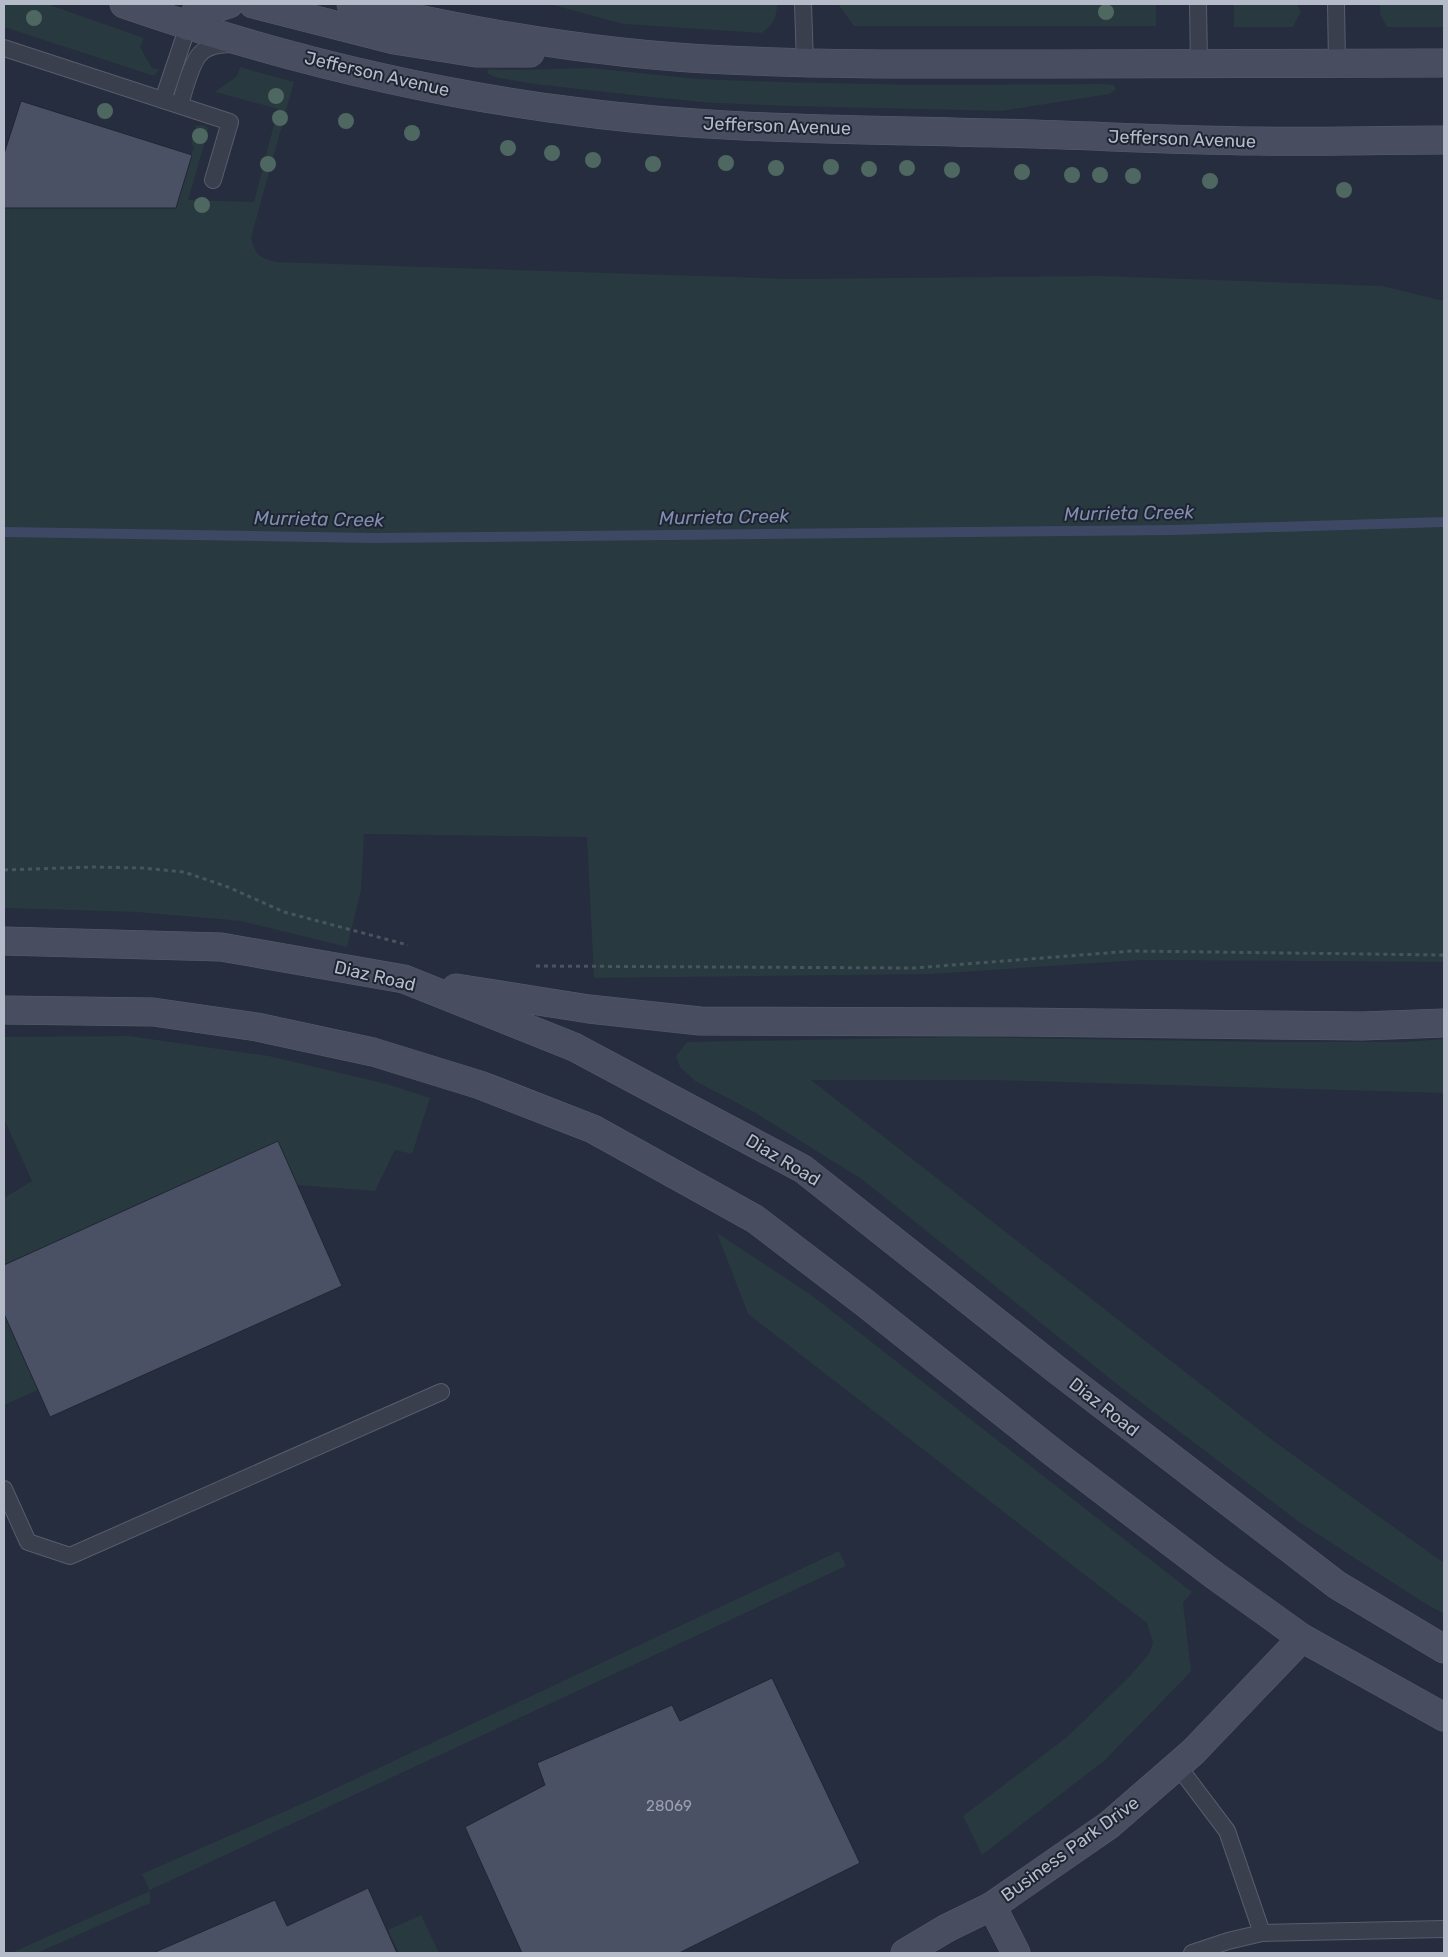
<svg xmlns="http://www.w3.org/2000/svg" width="1448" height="1957" font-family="Rubik,sans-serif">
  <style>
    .green { fill: #28393f }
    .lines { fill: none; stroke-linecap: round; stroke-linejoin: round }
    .stream { stroke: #3d4865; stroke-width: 10 }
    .building { fill: #4b5164; stroke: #212635 }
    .lane-casing { stroke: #585d6c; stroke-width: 18 }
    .secondary-casing { stroke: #585d6c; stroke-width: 29 }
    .path { stroke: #46565c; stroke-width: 3; stroke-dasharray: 4 4; stroke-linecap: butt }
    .lane { stroke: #3a3f4e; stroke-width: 16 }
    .secondary { stroke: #484e60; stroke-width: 28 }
    .tree { fill: #4e6861 }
    .labels { text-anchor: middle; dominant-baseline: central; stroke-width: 4; stroke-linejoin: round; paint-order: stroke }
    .number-label { font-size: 15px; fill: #9ba0b0 }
    .street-label { font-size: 18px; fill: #b6bbc9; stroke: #1f2433 }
    .water-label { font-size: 19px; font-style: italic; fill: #808dae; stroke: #1f2433 }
  </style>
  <rect width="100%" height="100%" fill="#262d3e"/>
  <g class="green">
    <polygon points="4,4 47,4 144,38 140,47 152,68 159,70 155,75 151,75 4,27"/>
    <path d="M549,4H777C777,17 773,25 762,33L623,24Z"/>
    <polygon points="827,4 1156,4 1156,26 854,26 838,4"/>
    <polygon points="1234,4 1296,4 1301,11 1293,27 1234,27"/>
    <polygon points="1383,4 1444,4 1444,27 1387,27 1380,14 1380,5"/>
    <path d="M240,67L294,82L251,238C256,255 259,258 277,262L792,279L1101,276L1382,286L1444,301V962L1140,960L932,974L594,978L587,837L364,834L361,890L347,947L241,921L136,912L4,908V208H176L194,146L191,145L196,126L202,125L208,128L207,135L188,200L254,202L278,109L215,92L237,76Z"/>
    <polygon points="592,68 697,79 781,82 919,85 1104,84 1114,85 1116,90 1109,94 1001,111 791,106 713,103 641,96 534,84 494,77 487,73 489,69 508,70"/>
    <polygon points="129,1036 269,1056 387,1084 430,1098 412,1154 395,1150 375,1191 297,1185 285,1157 71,1235 4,1265 4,1198 32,1181 4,1119 4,1037"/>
    <polygon points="960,1037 1272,1042 1404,1042 1444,1039 1444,1093 992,1080 811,1080 1275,1442 1444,1563 1444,1614 1421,1601 1299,1522 1118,1385 863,1180 754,1112 695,1081 680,1067 676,1056 687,1042"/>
    <polygon points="717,1233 810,1294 1192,1592 1183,1603 1191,1671 1182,1681 1104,1761 982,1855 963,1816 1067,1737 1127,1679 1149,1654 1153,1643 1147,1623 748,1314"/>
    <polygon points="4,1314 38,1390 4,1405"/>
    <polygon points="839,1551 846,1566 150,1890 150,1903 37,1953 11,1953 150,1891 142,1874 315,1798"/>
    <polygon points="421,1915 439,1953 399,1953 388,1930"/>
  </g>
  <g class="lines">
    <polyline class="stream" points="4,532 374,538 1174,530 1444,522"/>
  </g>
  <g class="building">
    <polygon points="21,101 192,155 176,208 4,208 4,154"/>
    <polygon points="278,1141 342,1286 50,1417 4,1314 4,1265"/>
    <polygon points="772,1678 860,1863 679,1953 522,1953 465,1827 545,1785 537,1763 672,1705 680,1721"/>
    <polygon points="368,1888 397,1953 153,1953 275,1900 287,1926"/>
  </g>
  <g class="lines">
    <defs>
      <g id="lane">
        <polyline points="803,4 805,63"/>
        <polyline points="1198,4 1199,63"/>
        <polyline points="1336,4 1337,63"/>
        <polyline points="4,48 230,122 213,180"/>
        <polyline points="163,100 188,26"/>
        <path d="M180,105C183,94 192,62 200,54C208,45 221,44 232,44"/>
        <polyline points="4,1489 28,1542 70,1556 441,1392"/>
        <polyline points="1178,1766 1227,1831 1262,1933"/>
        <polyline points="1192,1953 1228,1941 1262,1933 1444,1929"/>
      </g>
      <g id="secondary">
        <path d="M124,4C271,55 425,93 580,112C717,130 857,129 995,133C1082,135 1169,140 1257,141C1319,142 1382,140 1444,140"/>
        <polyline points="253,4 394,40 476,53 530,53"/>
        <path d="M351,4C474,33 600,55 727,60C833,65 940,64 1047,64C1179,63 1312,64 1444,63"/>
        <polyline points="188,26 194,15 229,4"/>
        <polyline points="4,941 221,947 404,979 574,1047 803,1169 1057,1370 1337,1585 1444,1649"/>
        <polyline points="456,988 589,1009 700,1021 1008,1022 1362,1026 1444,1023"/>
        <polyline points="4,1010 153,1012 257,1027 373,1052 480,1085 593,1129 755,1219 865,1303 1055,1454 1214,1575 1302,1638 1444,1717"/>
        <polyline points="992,1906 1016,1953"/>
        <polyline points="905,1953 947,1928 992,1906 1109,1825 1193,1752 1302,1638"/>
      </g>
    </defs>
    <use href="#lane" class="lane-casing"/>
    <use href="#secondary" class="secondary-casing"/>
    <g class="path">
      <polyline points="4,870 92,867 142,868 184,872 228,887 284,912 408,945"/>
      <polyline points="536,966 914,968 1132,951 1444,955"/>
    </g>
    <use href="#lane" class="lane"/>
    <use href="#secondary" class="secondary"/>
  </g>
  <g class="tree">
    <circle cx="1106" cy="12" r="8"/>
    <circle cx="34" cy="18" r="8"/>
    <circle cx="276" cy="96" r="8"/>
    <circle cx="105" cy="111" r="8"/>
    <circle cx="280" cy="118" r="8"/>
    <circle cx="346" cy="121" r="8"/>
    <circle cx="412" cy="133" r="8"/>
    <circle cx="200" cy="136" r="8"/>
    <circle cx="508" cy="148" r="8"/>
    <circle cx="552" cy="153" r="8"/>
    <circle cx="593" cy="160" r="8"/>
    <circle cx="726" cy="163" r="8"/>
    <circle cx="268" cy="164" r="8"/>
    <circle cx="653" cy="164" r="8"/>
    <circle cx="831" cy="167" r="8"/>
    <circle cx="776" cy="168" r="8"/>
    <circle cx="907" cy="168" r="8"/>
    <circle cx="869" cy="169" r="8"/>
    <circle cx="952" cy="170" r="8"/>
    <circle cx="1022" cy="172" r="8"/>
    <circle cx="1072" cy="175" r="8"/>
    <circle cx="1100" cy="175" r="8"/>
    <circle cx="1133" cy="176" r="8"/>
    <circle cx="1210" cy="181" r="8"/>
    <circle cx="1344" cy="190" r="8"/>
    <circle cx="202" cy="205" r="8"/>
  </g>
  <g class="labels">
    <g class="number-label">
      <text x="669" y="1806">28069</text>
    </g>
    <g class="street-label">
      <text transform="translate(377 74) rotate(13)">Jefferson Avenue</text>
      <text transform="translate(777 126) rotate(2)">Jefferson Avenue</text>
      <text transform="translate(1182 139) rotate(2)">Jefferson Avenue</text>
      <text transform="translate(375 976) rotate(13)">Diaz Road</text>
      <text transform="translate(783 1160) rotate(31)">Diaz Road</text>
      <text transform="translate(1104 1407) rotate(38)">Diaz Road</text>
      <text transform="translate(1070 1849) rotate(-36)">Business Park Drive</text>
    </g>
    <g class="water-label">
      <text transform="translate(1129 513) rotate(-1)">Murrieta Creek</text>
      <text transform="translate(724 517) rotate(-1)">Murrieta Creek</text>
      <text transform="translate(319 519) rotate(1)">Murrieta Creek</text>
    </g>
  </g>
  <rect width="1448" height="1957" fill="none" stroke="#b6bbc9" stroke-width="10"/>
</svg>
